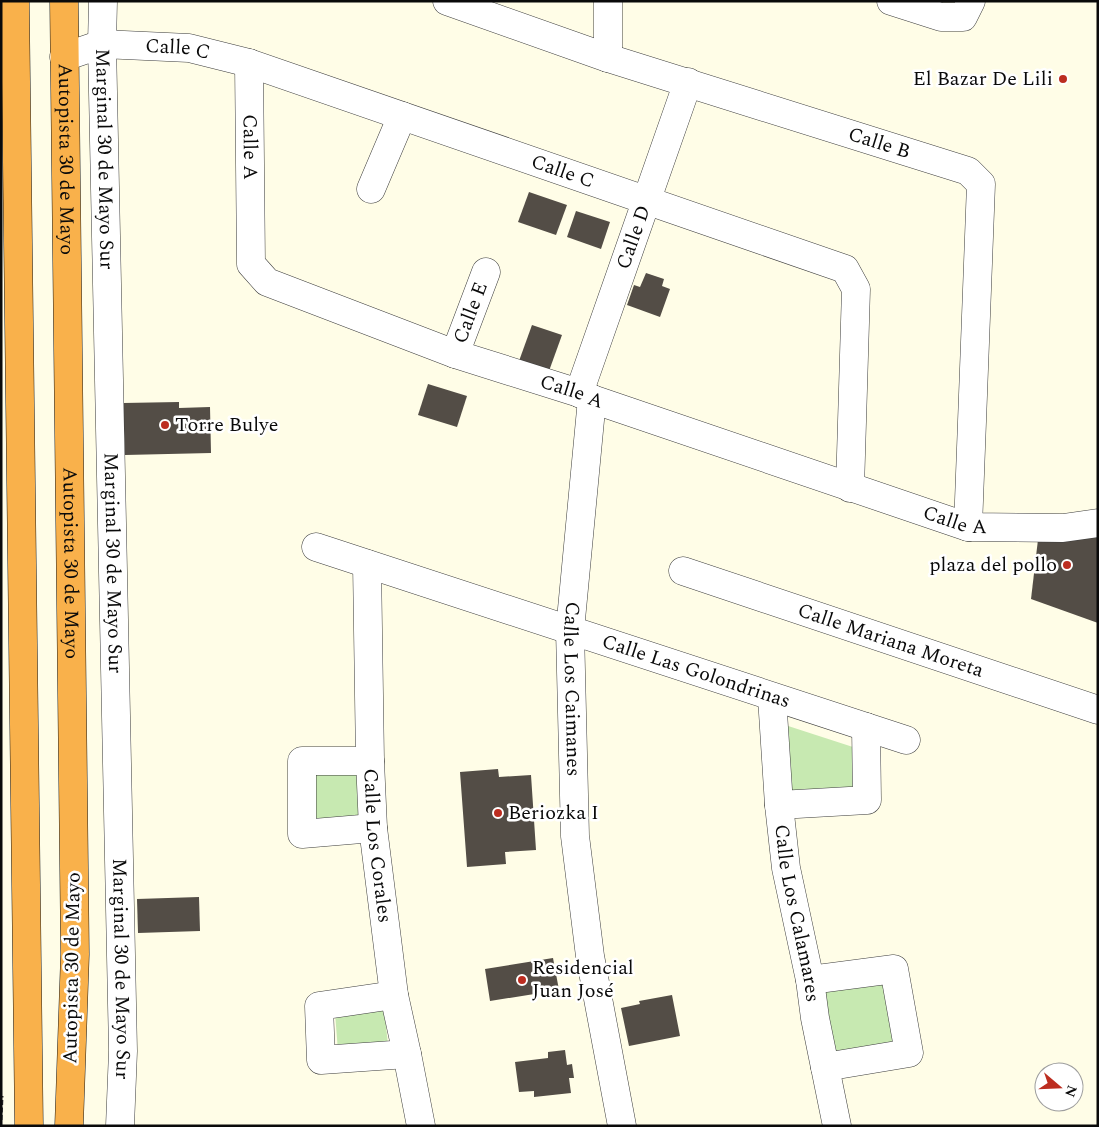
<svg xmlns="http://www.w3.org/2000/svg" width="1099" height="1127" font-family="Spectral,serif">
  <style>
    .green { fill: #c7e9b1 }
    .building { fill: #534d46 }
    .lines { fill: none; stroke-linecap: round; stroke-linejoin: round }
    .minor-casing { stroke: #3d3d3d; stroke-width: 29 }
    .highway-casing { stroke: #1b1b1b; stroke-width: 29 }
    .path { stroke: #2c2c2c; stroke-width: 3; stroke-dasharray: 5 2.5; stroke-linecap: butt }
    .minor { stroke: #fff; stroke-width: 28 }
    .highway { stroke: #f9b14b; stroke-width: 28 }
    .poi-dot { fill: #bc2d20; stroke: #fff; stroke-width: 2 }
    .labels { text-anchor: middle; dominant-baseline: central; stroke-width: 5; stroke-linejoin: round; paint-order: stroke }
    .street-label { font-size: 20px; fill: #0a0a0a; stroke: #fff }
    .poi-label { font-size: 20px; fill: #0a0a0a; stroke: #fff; text-anchor: start }
  </style>
  <rect width="100%" height="100%" fill="#fffde7"/>
  <g class="green">
    <polygon points="782,724 856,748 859,789 791,793"/>
    <polygon points="362,774 363,817 315,819 314,775"/>
    <polygon points="898,979 907,1042 836,1054 821,989"/>
    <polygon points="384,1007 388,1045 338,1051 335,1013"/>
  </g>
  <g class="building">
    <polygon points="529,192 567,205 556,235 518,222"/>
    <polygon points="576,211 610,222 601,249 567,237"/>
    <polygon points="646,273 664,279 662,286 670,289 660,317 627,305 634,285 640,287"/>
    <polygon points="532,325 562,335 549,371 519,361"/>
    <polygon points="428,384 467,396 457,427 418,415"/>
    <polygon points="179,402 179,408 210,407 211,453 125,455 124,431 120,431 119,418 124,418 123,403"/>
    <polygon points="1098,529 1098,623 1031,599 1039,531"/>
    <polygon points="498,769 499,777 531,775 536,850 505,852 506,864 467,867 460,772"/>
    <polygon points="199,897 200,931 138,933 137,899"/>
    <polygon points="553,958 559,990 490,1001 485,969"/>
    <polygon points="672,995 680,1036 629,1046 621,1008 640,1004 639,1001"/>
    <polygon points="565,1050 567,1065 572,1064 574,1078 569,1078 571,1093 534,1097 534,1091 519,1092 515,1062 548,1058 548,1052"/>
  </g>
  <g class="lines">
    <defs>
      <g id="minor">
        <path id="s1" d="M103,1L102,44L123,1051L120,1126"/>
        <path id="s2" d="M447,1L608,58L968,171L981,184L968,527"/>
        <polyline points="891,1 941,17 963,17 971,1"/>
        <path id="s3" d="M64,57L102,44L189,48L249,63L845,269L856,289L850,488"/>
        <polyline points="608,58 608,1"/>
        <path id="s4" d="M249,63L251,264L267,282L455,354L579,393L592,399L968,527L1063,528L1098,523"/>
        <polyline points="371,189 402,116"/>
        <path id="s5" d="M455,354L486,272"/>
        <path id="s6" d="M579,393L688,82"/>
        <path id="s7" d="M592,399L570,630L575,836L590,956L622,1126"/>
        <path id="s8" d="M316,547L906,740"/>
        <path id="s9" d="M367,564L370,761L373,828L394,995L407,1054L421,1126"/>
        <path id="s10" d="M683,571L1098,710"/>
        <path id="s11" d="M772,697L779,805L786,868L810,980L815,1018L837,1126"/>
        <polyline points="370,761 302,761 302,834 373,828"/>
        <polyline points="779,805 867,800 866,727"/>
        <polyline points="810,980 894,969 909,1053 825,1067"/>
        <polyline points="394,995 319,1006 321,1060 407,1054"/>
      </g>
      <g id="highway">
        <polyline points="15,1 29,1126"/>
        <path id="s12" d="M64,1L75,954L69,1126"/>
      </g>
    </defs>
    <use href="#minor" class="minor-casing"/>
    <use href="#highway" class="highway-casing"/>
    <polyline class="path" points="1,1120 2,1096"/>
    <use href="#minor" class="minor"/>
    <use href="#highway" class="highway"/>
  </g>
  <g class="poi-dot">
    <circle cx="1063" cy="79" r="5"/>
    <circle cx="165" cy="425" r="5"/>
    <circle cx="1067" cy="565" r="5"/>
    <circle cx="498" cy="813" r="5"/>
    <circle cx="522" cy="980" r="5"/>
  </g>
  <g class="labels">
    <g class="street-label">
      <text stroke="none"><textPath href="#s3" startOffset="116">Calle C</textPath></text>
      <text stroke="none"><textPath href="#s2" startOffset="455">Calle B</textPath></text>
      <text stroke="none"><textPath href="#s4" startOffset="84">Calle A</textPath></text>
      <text stroke="none"><textPath href="#s12" startOffset="158">Autopista 30 de Mayo</textPath></text>
      <text stroke="none"><textPath href="#s1" startOffset="158">Marginal 30 de Mayo Sur</textPath></text>
      <text stroke="none"><textPath href="#s3" startOffset="521">Calle C</textPath></text>
      <text stroke="none"><textPath href="#s6" startOffset="165">Calle D</textPath></text>
      <text stroke="none"><textPath href="#s5" startOffset="44">Calle E</textPath></text>
      <text stroke="none"><textPath href="#s4" startOffset="549">Calle A</textPath></text>
      <text stroke="none"><textPath href="#s4" startOffset="954">Calle A</textPath></text>
      <text stroke="none"><textPath href="#s12" startOffset="562">Autopista 30 de Mayo</textPath></text>
      <text stroke="none"><textPath href="#s1" startOffset="562">Marginal 30 de Mayo Sur</textPath></text>
      <text stroke="none"><textPath href="#s10" startOffset="219">Calle Mariana Moreta</textPath></text>
      <text stroke="none"><textPath href="#s8" startOffset="400">Calle Las Golondrinas</textPath></text>
      <text stroke="none"><textPath href="#s7" startOffset="291">Calle Los Caimanes</textPath></text>
      <text stroke="none"><textPath href="#s9" startOffset="282">Calle Los Corales</textPath></text>
      <text stroke="none"><textPath href="#s11" startOffset="218">Calle Los Calamares</textPath></text>
      <text transform="translate(72 968) rotate(-89)">Autopista 30 de Mayo</text>
      <text stroke="none"><textPath href="#s1" startOffset="968">Marginal 30 de Mayo Sur</textPath></text>
    </g>
    <g class="poi-label">
      <text x="1053" y="79" text-anchor="end">El Bazar De Lili</text>
      <text x="175" y="425">Torre Bulye</text>
      <text x="1057" y="565" text-anchor="end">plaza del pollo</text>
      <text x="508" y="813">Beriozka I</text>
      <text x="532" y="968">Residencial<tspan x="532" dy="23">Juan José</tspan></text>
    </g>
  </g>
  <rect width="1099" height="1127" fill="none" stroke="#0a0a0a" stroke-width="5"/>
  <g transform="translate(1059 1087) rotate(109)"><circle r="24" fill="#ffffff" stroke="#9d9d9d"/>
  <path d="M0-4L9 19L0 12L-9 19Z" fill="#bc2d20"/>
  <text y="-8" font-size="14" font-weight="bold" text-anchor="middle" fill="#0a0a0a">N</text>
  </g>
</svg>
